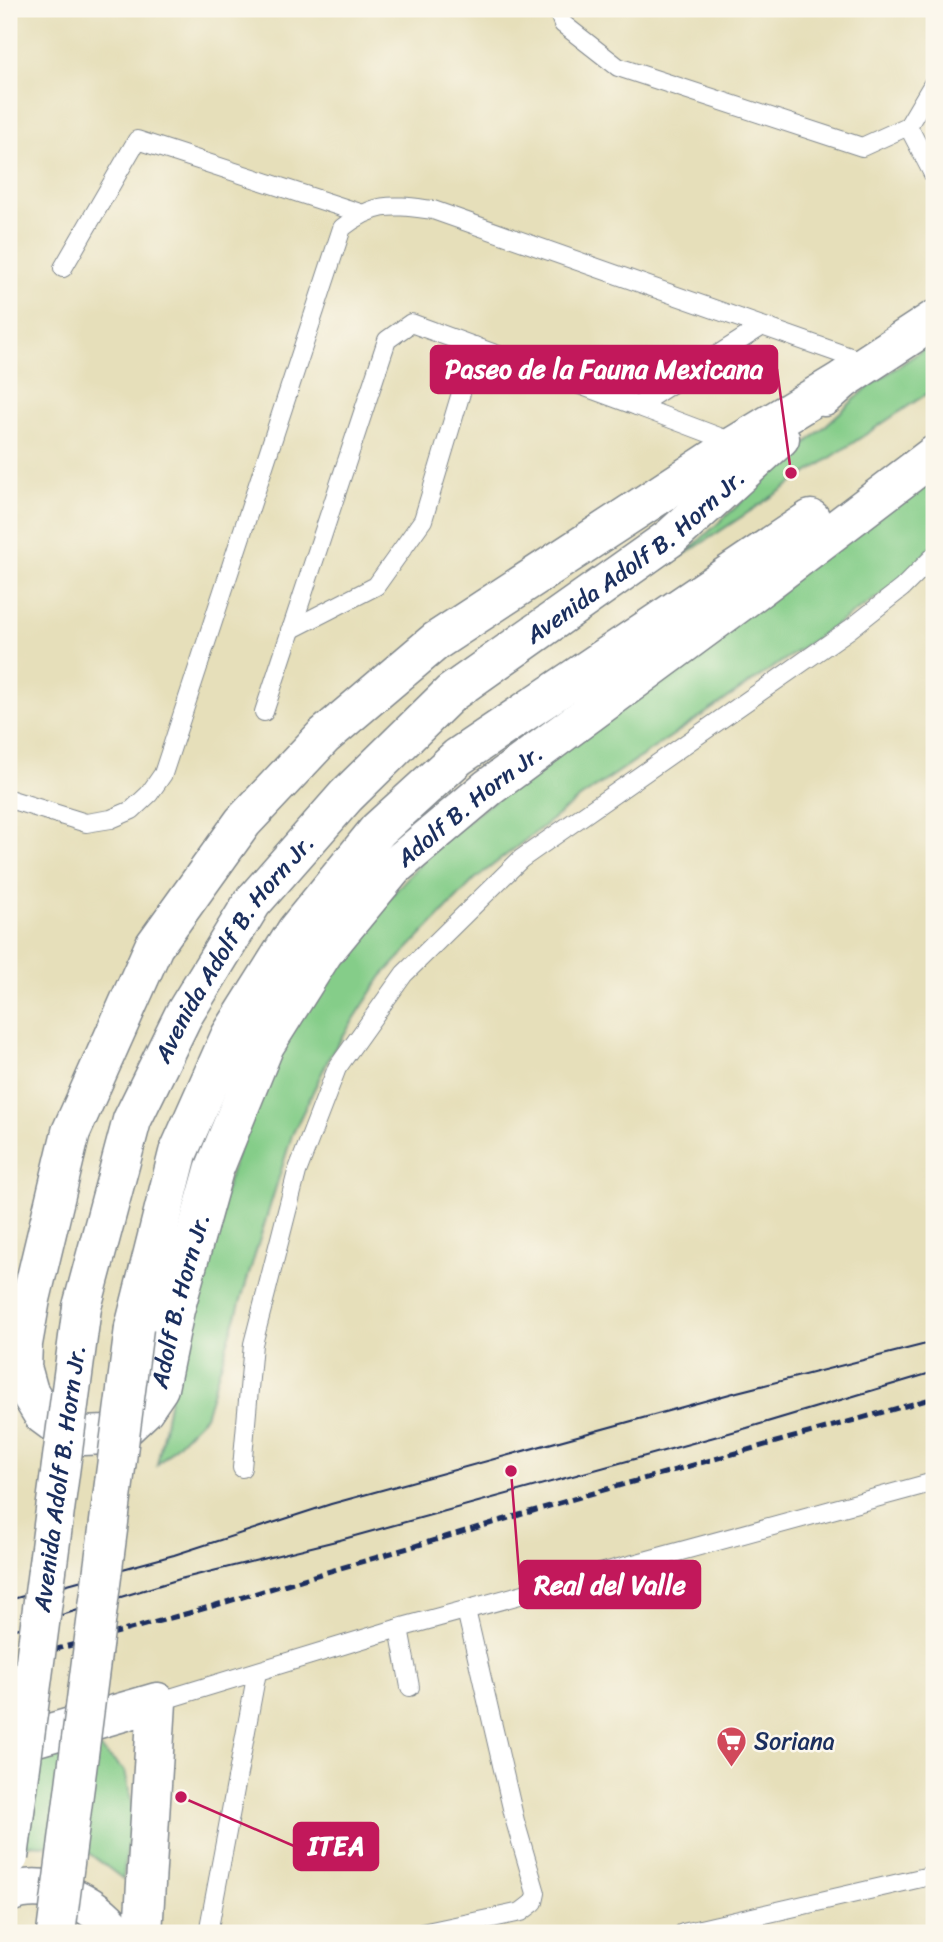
<svg xmlns="http://www.w3.org/2000/svg" width="943" height="1942" font-family="Sriracha,sans-serif">
  <style>
    .green { fill: #85cd89; stroke: #507e74; stroke-width: 2 }
    .lines { fill: none; stroke-linecap: round; stroke-linejoin: round }
    .lane-casing { stroke: #80878c; stroke-width: 20 }
    .secondary-casing { stroke: #80878c; stroke-width: 41 }
    .primary-casing { stroke: #80878c; stroke-width: 41 }
    .lane { stroke: #fff; stroke-width: 18 }
    .secondary { stroke: #fff; stroke-width: 38 }
    .primary { stroke: #fff; stroke-width: 38 }
    .tram { stroke: #1b2f5e; stroke-width: 2 }
    .rail { stroke: #1b2f5e; stroke-width: 5; stroke-dasharray: 10 5; stroke-linecap: butt }
    .primary-bridge-casing { stroke: #80878c; stroke-width: 41; stroke-linecap: butt }
    .primary-bridge { stroke: #fff; stroke-width: 38 }
    .labels { text-anchor: middle; dominant-baseline: central; stroke-width: 5; stroke-linejoin: round; paint-order: stroke }
    .street-label { font-size: 24px; fill: #1b2f5e; stroke: #fbf7ec }
    .poi-label { font-size: 24px; fill: #1b2f5e; stroke: #fbf7ec; text-anchor: start }
    .leader { fill: none; stroke: #c2185b; stroke-width: 2.5 }
    .callout-dot { fill: #c2185b; stroke: #fbf7ec; stroke-width: 2.5 }
    .callout { fill: #c2185b; stroke: #c2185b; stroke-width: 2.5 }
    .callout-label { font-size: 26px; text-anchor: middle; font-weight: bold; fill: #fff }
  </style>
  <rect width="100%" height="100%" fill="#fbf7ec"/>
  <filter id="ink" filterUnits="userSpaceOnUse"><feTurbulence type="fractalNoise" baseFrequency=".0143" numOctaves="2"/><feDisplacementMap in="SourceGraphic" scale="14" xChannelSelector="R" yChannelSelector="G"/><feConvolveMatrix kernelMatrix="1 2 1 2 8 2 1 2 1" color-interpolation-filters="sRGB"/></filter>
  <filter id="wash" filterUnits="userSpaceOnUse"><feTurbulence type="fractalNoise" baseFrequency=".00686" numOctaves="4" result="noise"/><feDisplacementMap in="SourceGraphic" scale="28" xChannelSelector="R" yChannelSelector="G"/><feGaussianBlur stdDeviation="1.57" result="paint"/><feColorMatrix in="noise" values="0 0 0 0 0 0 0 0 0 0 0 0 0 0 0 0 0 1.4 0 .05"/><feComposite in="paint" operator="in"/></filter>
  <g filter="url(#wash)">
    <rect width="100%" height="100%" fill="#e6dfba"/>
    <g class="green">
      <polygon points="934,342 934,389 681,557 867,388"/>
      <polygon points="921,474 934,488 934,543 901,581 580,798 475,879 382,976 330,1056 292,1135 205,1416 157,1465 184,1326 253,1100 326,967 440,842"/>
      <polygon points="62,1746 98,1747 125,1771 133,1809 123,1879 82,1848 32,1844 9,1853 30,1760"/>
    </g>
  </g>
  <g filter="url(#ink)">
    <g class="lines">
      <defs>
        <g id="lane">
          <polyline points="557,9 563,24 618,67 862,147 908,126 934,82"/>
          <polyline points="908,126 934,176"/>
          <polyline points="63,268 137,140 360,213"/>
          <polyline points="735,443 637,406 761,327"/>
          <polyline points="290,630 376,586 423,520 475,346"/>
          <polyline points="264,712 387,340 411,323 637,406"/>
          <path d="M9,799L86,823L111,819L132,810L149,794L163,774L342,228C376,201 392,205 433,210L867,363"/>
          <polyline points="242,1468 253,1344 297,1172 337,1068 404,974 521,859 850,629 902,588 934,556"/>
          <polyline points="399,1628 410,1687"/>
          <polyline points="157,1702 399,1628 934,1482"/>
          <polyline points="208,1933 257,1672"/>
          <polyline points="422,1933 521,1912 534,1902 536,1893 515,1821 466,1610"/>
          <polyline points="683,1933 934,1875"/>
        </g>
        <polyline id="secondary" points="9,1745 157,1702 143,1933"/>
        <g id="primary">
          <path id="s1" d="M844,379L737,444L436,641L324,736L243,822L154,946L71,1132L31,1299L23,1344L22,1367L29,1392L43,1415L62,1429L83,1436L106,1435L127,1426L144,1410L159,1388L175,1310L214,1170L265,1045L323,953L394,867L488,788L762,586L934,455"/>
          <polyline points="824,397 844,379 934,320"/>
          <path id="s2" d="M82,1307L132,1120L183,1016L252,903L346,796L451,693L670,538L780,438"/>
          <polyline points="134,1328 178,1153 230,1036 296,931 378,830 458,757 811,519"/>
          <path d="M9,1893C48,1878 94,1902 118,1933"/>
        </g>
      </defs>
      <use href="#lane" class="lane-casing"/>
      <use href="#secondary" class="secondary-casing"/>
      <use href="#primary" class="primary-casing"/>
      <use href="#lane" class="lane"/>
      <use href="#secondary" class="secondary"/>
      <use href="#primary" class="primary"/>
      <g class="tram">
        <polyline points="9,1600 174,1555 331,1504 737,1392 934,1342"/>
        <polyline points="9,1631 180,1579 340,1540 747,1428 934,1372"/>
      </g>
      <polyline class="rail" points="9,1662 189,1613 607,1489 934,1398"/>
      <defs>
        <g id="primary-bridge">
          <path id="s3" d="M9,1857L82,1307"/>
          <polyline points="56,1933 134,1328"/>
        </g>
      </defs>
      <use href="#primary-bridge" class="primary-bridge-casing"/>
      <use href="#primary-bridge" class="primary-bridge"/>
    </g>
  </g>
  <defs>
    <symbol id="supermarket-pin" viewBox="-11 -11 22 30"><path d="M0 17L-7.5 6A9.5 9.5 0 1 1 7.5 6Z" fill="#d1495b" stroke="#fbf7ec"/><path d="M-6-5.5h2.5l.6 2H6L4.5 2H-2.5L-4.4-4H-6ZM-1.5 3.2a1.3 1.3 0 1 0 .1 0ZM3 3.2a1.3 1.3 0 1 0 .1 0Z" fill="#fff"/></symbol>
  </defs>
  <g fill-rule="evenodd">
    <use href="#supermarket-pin" x="714" y="1724" width="35" height="47"/>
  </g>
  <g class="labels">
    <g class="street-label">
      <text stroke="none"><textPath href="#s2" startOffset="961">Avenida Adolf B. Horn Jr.</textPath></text>
      <text stroke="none"><textPath href="#s1" startOffset="2219">Adolf B. Horn Jr.</textPath></text>
      <text stroke="none"><textPath href="#s2" startOffset="394">Avenida Adolf B. Horn Jr.</textPath></text>
      <text stroke="none"><textPath href="#s1" startOffset="1631">Adolf B. Horn Jr.</textPath></text>
      <text stroke="none"><textPath href="#s3" startOffset="382">Avenida Adolf B. Horn Jr.</textPath></text>
    </g>
    <g class="poi-label">
      <text x="754" y="1741">Soriana</text>
    </g>
  </g>
  <path class="leader" d="M791 473L777 369M511 1471L520 1585M181 1797L294 1846"/>
  <g class="callout-dot">
    <circle cx="791" cy="473" r="7"/>
    <circle cx="511" cy="1471" r="7"/>
    <circle cx="181" cy="1797" r="7"/>
  </g>
  <g class="callout">
    <rect x="431" y="346" width="346" height="47" rx="7"/>
    <rect x="520" y="1561" width="180" height="47" rx="7"/>
    <rect x="294" y="1823" width="84" height="47" rx="7"/>
  </g>
  <g class="callout-label">
    <text x="604" y="378">Paseo de la Fauna Mexicana</text>
    <text x="610" y="1594">Real del Valle</text>
    <text x="336" y="1855">ITEA</text>
  </g>
  <rect width="943" height="1942" fill="none" stroke="#fbf7ec" stroke-width="35"/>
</svg>
